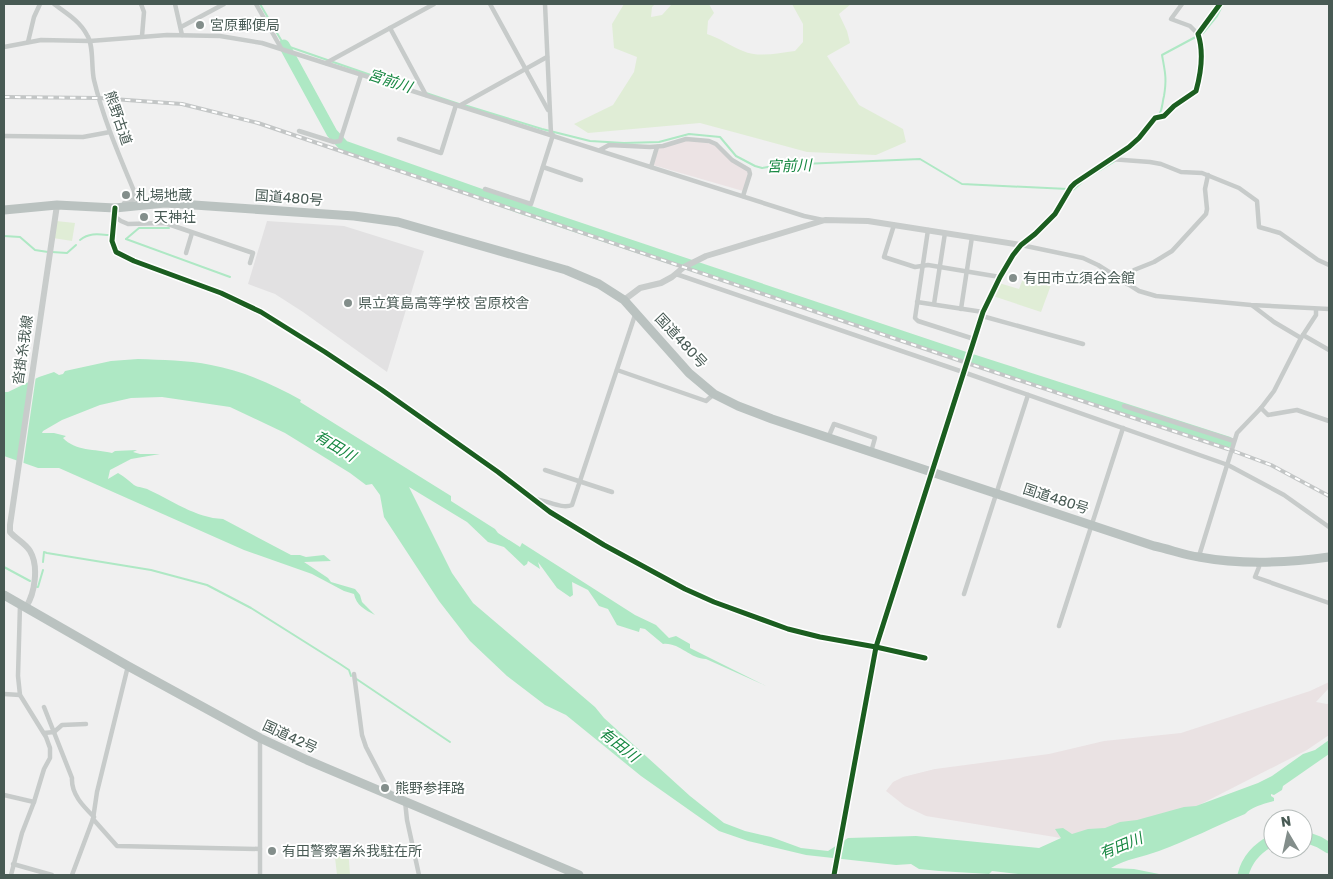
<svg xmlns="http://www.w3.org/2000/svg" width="1333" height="879" font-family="Rubik,'Noto Sans JP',sans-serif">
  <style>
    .commercial { fill: #ece3e4 }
    .education { fill: #e2e1e2 }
    .green { fill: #e0edd6 }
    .sand { fill: #eae2e3 }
    .water { fill: #aee8c4 }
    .pier { fill: #f0f0f0 }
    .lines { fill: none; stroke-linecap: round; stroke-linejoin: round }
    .stream { stroke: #aee8c4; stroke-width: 2 }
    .river { stroke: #aee8c4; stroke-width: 11 }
    .street { stroke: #c7cbca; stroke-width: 4.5 }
    .secondary { stroke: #c8cccb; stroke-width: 6 }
    .highway { stroke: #bac2c0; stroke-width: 9 }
    .rail-casing { stroke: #c3c6c6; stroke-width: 4 }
    .rail { stroke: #fff; stroke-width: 2; stroke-dasharray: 5.5; stroke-linecap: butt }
    .cycleway-casing { stroke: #fff; stroke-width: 8 }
    .cycleway { stroke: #1b5e20; stroke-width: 5 }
    .poi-dot { fill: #838e8b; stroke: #fff; stroke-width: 2 }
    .labels { text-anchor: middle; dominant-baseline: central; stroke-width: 4; stroke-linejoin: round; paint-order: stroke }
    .poi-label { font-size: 14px; fill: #485a54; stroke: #fff; text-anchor: start }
    .street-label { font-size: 14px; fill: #485a54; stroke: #fff }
    .water-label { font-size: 15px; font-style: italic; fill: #178842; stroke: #fff }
  </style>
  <rect width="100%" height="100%" fill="#f0f0f0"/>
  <polygon class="commercial" points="687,140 714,144 747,169 749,173 743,191 653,165 659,148"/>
  <polygon class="education" points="267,221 344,226 424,251 387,372 303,312 275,294 248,284"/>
  <g class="green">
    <path d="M624,4h31l-3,3 -1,10 11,-2 10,-11h37l5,9 -6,8 -1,13c13,4 23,12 36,17 15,7 36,2 52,0l8,-9v-18l-11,-20h59l-12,10 8,17 3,12 -23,13 32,49 44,24 3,13 -30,13 -69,-3 -107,-29 -112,10 -14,-9 39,-19 21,-33 3,-15 -23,-9 -2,-24z"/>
    <polygon points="56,221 75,223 72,241 53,238"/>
    <polygon points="1025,273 1049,280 1051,285 1041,312 993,296 999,283 1019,289"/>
    <polygon points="348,847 350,875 337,875 334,849"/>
  </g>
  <polygon class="sand" points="1329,682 1329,688 1316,702 1327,704 1329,703 1329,735 1307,750 1160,825 1062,848 1061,838 926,816 905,806 886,791 893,782 903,777 935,769 1049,754 1104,741 1181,733 1310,691"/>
  <path class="water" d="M138,359c24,1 49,1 73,6 32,6 62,19 90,35l-1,2 151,94v5l44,28 3,4 22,14 2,-4 113,72 21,10 13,13 7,-2 14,8v4l76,38 -60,-27c-16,0 -27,-17 -43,-15l-18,-15 -5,-1 -1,4 -22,-7 -9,-16 -9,-3 -11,-16 -16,-8 1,13 -3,2 -13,-9 -19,-26 2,7 -12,-8 -1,3 -3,2 -20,-19 -16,-5 -21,-20 -58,-35 43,86 21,30 122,104 9,11 86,78 34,27 21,8 26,6 30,11 27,3 20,-13 68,-2 123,12 22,-10 -6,-9 8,-1 9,6 16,-5 17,-1 15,-6 17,-2 47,-13 12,-1 62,-23 14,-7 31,-22 12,-4 14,-10v14l-46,32 -1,4 -8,5 -3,-1v2l3,2v3c-10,3 -21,5 -29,13 -29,12 -56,26 -86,37 -16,6 -34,8 -48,17l23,1 30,6h-137l-35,-4 -3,3 -50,-3 -20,-2 -8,-5 -15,1 -90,-10 -58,-14 -29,-10 -78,-55 -75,-61 -21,-10 -38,-29 -37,-35 -31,-40 -55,-84 -4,-22 -8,-11 -6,1 -16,-12 -65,-40 -55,-26 -68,-10 -31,1 -31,7 -38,15 -19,11 -1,2h12l12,3 -3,2c12,13 32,11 49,15l3,-2 22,-1 -4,2 7,2h20l-29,5 -21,11 -2,9 10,-6c7,4 11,8 16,12 5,3 10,2 15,5 24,11 47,28 74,29l68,36h9l6,2 18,-2 7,6 -27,1 24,16 3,4 24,7 5,6 2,7 13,13c-10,-5 -19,-10 -21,-21l-10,-3 -32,-17 -68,-24 -185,-82h-21l-34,-12v-64h4l31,-15 15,-5 5,3 4,-1 2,-3 46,-10z"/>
  <polygon class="pier" points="36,376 29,424 23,466 17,464 30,380"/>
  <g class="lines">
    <g class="stream">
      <polyline points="260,4 284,45 388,81"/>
      <polyline points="426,93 459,104"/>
      <polyline points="464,105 542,129 590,141 624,143 659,142 689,134 720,137 736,156 755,166 762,168 779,165 920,159 962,184 1068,189"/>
      <path d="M1159,115c4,-7 3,-12 5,-19 3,-18 1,-24 -2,-41l41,-22 14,-17 6,-12"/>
      <polyline points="1118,158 1136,145 1157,119"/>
      <polyline points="1073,190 1084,180 1115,161"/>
      <polyline points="4,236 20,237 35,250 48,252"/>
      <polyline points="126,239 230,277"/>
      <polyline points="126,239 139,228 169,228"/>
      <path d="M80,240c9,-7 17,-6 28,-5"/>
      <polyline points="52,252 67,253 76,245"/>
      <polyline points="43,562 44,552 47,553 151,570 207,585 251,608 340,664 349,670 351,676"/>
      <polyline points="4,567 30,581"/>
      <polyline points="37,587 38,587 43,570"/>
      <polyline points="355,678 450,742"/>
    </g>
    <g class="river">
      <polyline points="284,45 332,133 344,146 520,208 964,357 1228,442"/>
      <polyline points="1303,836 1319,842 1329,848"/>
      <path d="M1243,875c4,-16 16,-28 30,-35"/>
    </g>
    <g class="street">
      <path d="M54,4c12,9 26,17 33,31 7,10 4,32 7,45 9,38 25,75 40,111l1,8"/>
      <polyline points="141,4 144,12 142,36"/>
      <polyline points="175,4 182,35"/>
      <polyline points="256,4 281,48"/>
      <polyline points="490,4 548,110"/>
      <polyline points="545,4 551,134"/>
      <polyline points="1182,4 1171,19 1190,26 1198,34"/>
      <polyline points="181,27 224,4"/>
      <polyline points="390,28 426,95"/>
      <polyline points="28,42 34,17 40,4"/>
      <polyline points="4,47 41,40 90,41 167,35 220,36 262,43 804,216 823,220"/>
      <polyline points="326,63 434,4"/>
      <polyline points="459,106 547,57"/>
      <polyline points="299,131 334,142 340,141 361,75"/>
      <polyline points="4,136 83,137 110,132"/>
      <polyline points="399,139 441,153 456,105"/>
      <polyline points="600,150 609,145 650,147 663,146 686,139 709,141 716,144 732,160 749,170 750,174 743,196"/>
      <polyline points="1110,159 1150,162 1161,164 1181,172 1202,173 1239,188 1257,201 1259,227 1280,233 1318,260 1329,265"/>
      <polyline points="543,167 581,180"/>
      <polyline points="651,167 657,147"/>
      <polyline points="485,189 531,204 553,135"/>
      <polyline points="124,203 135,199 147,202"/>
      <polyline points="115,208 112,241 116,252 134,261 221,293 261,312 325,352 382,390 498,472 550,512 604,545 685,589 714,602 788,629 820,637 876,647 925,658"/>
      <polyline points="114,216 121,221 128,224 165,223 253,253 250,263"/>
      <polyline points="894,225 884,257 915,267 928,265 1000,277"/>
      <polyline points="928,230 915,318 918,321 974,339"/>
      <polyline points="1021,245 1083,258 1098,265 1139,291 1156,296 1251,305 1329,309"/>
      <polyline points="186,253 192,233"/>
      <polyline points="676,274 963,372 1228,465 1284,495 1329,527"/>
      <polyline points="1127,284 1134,270 1154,262 1172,251 1206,214 1207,209 1205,189 1208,175"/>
      <polyline points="917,302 983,312"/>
      <polyline points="934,304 945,233"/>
      <polyline points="1253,306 1274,322 1301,338"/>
      <polyline points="961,309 972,237"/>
      <polyline points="982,316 1083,344"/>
      <polyline points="1303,335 1329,350"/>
      <polyline points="617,370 706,401 714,394"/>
      <path d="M963,373l20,-61 17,-35 13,-22 8,-10 14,-11 20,-20 20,-31 54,-36 10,-9 16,-20 9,-2 10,-10 22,-15c5,-18 8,-39 2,-57l22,-30"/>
      <polyline points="1124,406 1234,441"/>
      <polyline points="1261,408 1268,415 1297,410 1329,421"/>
      <polyline points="828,438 834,424 875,438 871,452"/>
      <polyline points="545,470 612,492"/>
      <path d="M531,499c13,-1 30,11 41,6l64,-193"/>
      <polyline points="1199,556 1237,433 1261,408 1274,391 1301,338 1316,315 1316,309"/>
      <polyline points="1257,563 1259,567 1255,577 1329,603"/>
      <polyline points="964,594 1028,395"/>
      <polyline points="1059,626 1123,428"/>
      <polyline points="354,674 362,735 366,747 390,793"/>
      <polyline points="4,694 20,695"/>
      <path d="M44,707l28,71c-1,16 11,28 22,39"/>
      <polyline points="44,733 54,732 62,725 86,724"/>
      <polyline points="4,795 34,802"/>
      <polyline points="405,801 407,820 419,875"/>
      <polyline points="93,819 117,846 260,849"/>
      <polyline points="13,864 52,875"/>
      <polyline points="11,875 22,833 34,802 44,769 50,758 50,748 46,737 20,695 18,676 20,605"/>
      <polyline points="72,875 93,819 97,792 128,666"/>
      <polyline points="260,875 260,738"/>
    </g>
    <g class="secondary">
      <polyline points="624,300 640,288 661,283 672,277 684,267 706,256 825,220 868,221 1021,245"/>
      <path d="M26,607c9,-14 13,-41 4,-56 -5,-8 -14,-12 -20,-19v-7l47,-320"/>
      <polyline points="834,875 876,647 962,377"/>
    </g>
    <g class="highway">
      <path d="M4,210l53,-5 58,3 50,-5 189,13 44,6 168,48 33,14 25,16 65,73 25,21 24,12 34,13 382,127c15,3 30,9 45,11 43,8 87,6 130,0"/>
      <polyline points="4,595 128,666 260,738 307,760 579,875"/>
    </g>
    <g class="rail-casing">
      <polyline id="rail" points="4,97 99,98 182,104 258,123 967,363 1228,449 1271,465 1329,496"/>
    </g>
    <use href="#rail" class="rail"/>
    <g class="cycleway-casing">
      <g id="cycleway">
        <polyline points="115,208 112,241 116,252 134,261 221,293 261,312 325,352 382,390 498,472 550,512 604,545 685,589 714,602 788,629 820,637 876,647 925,658"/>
        <path d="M834,875l42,-228 107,-335 17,-35 13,-22 8,-10 14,-11 20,-20 16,-27 4,-4 54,-36 10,-9 16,-20 9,-2 10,-10 22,-15c5,-18 8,-39 2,-57l22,-30"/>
      </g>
    </g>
    <use href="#cycleway" class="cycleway"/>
  </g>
  <g class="poi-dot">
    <circle cx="200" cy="25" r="5"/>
    <circle cx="126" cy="195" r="5"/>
    <circle cx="144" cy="217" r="5"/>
    <circle cx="1013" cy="278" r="5"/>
    <circle cx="348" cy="303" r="5"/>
    <circle cx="385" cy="788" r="5"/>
    <circle cx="272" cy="851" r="5"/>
  </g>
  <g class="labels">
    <g class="poi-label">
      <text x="210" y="25">宮原郵便局</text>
      <text x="136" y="195">札場地蔵</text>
      <text x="154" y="217">天神社</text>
      <text x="1023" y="278">有田市立須谷会館</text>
      <text x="358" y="303">県立箕島高等学校 宮原校舎</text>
      <text x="395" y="788">熊野参拝路</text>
      <text x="282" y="851">有田警察署糸我駐在所</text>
    </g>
    <g class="street-label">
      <text transform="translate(118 118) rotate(71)">熊野古道</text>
      <text transform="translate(289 198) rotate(4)">国道480号</text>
      <text transform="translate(681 341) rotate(47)">国道480号</text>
      <text transform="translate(23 350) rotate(-82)">沓掛糸我線</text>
      <text transform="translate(1056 499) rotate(18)">国道480号</text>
      <text transform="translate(290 737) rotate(25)">国道42号</text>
    </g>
    <g class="water-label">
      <text transform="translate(390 81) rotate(18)">宮前川</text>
      <text transform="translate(789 166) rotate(-2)">宮前川</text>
      <text transform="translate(335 446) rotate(31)">有田川</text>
      <text transform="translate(619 745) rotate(38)">有田川</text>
      <text transform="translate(1121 846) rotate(-22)">有田川</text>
    </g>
  </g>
  <rect width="1333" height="879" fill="none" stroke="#485a54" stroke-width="10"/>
  <g transform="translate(1288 834) rotate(351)"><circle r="24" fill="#ffffff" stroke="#b6bdbb"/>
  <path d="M0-4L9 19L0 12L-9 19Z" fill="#838e8b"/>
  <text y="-8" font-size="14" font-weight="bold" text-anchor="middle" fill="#485a54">N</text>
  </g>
</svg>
